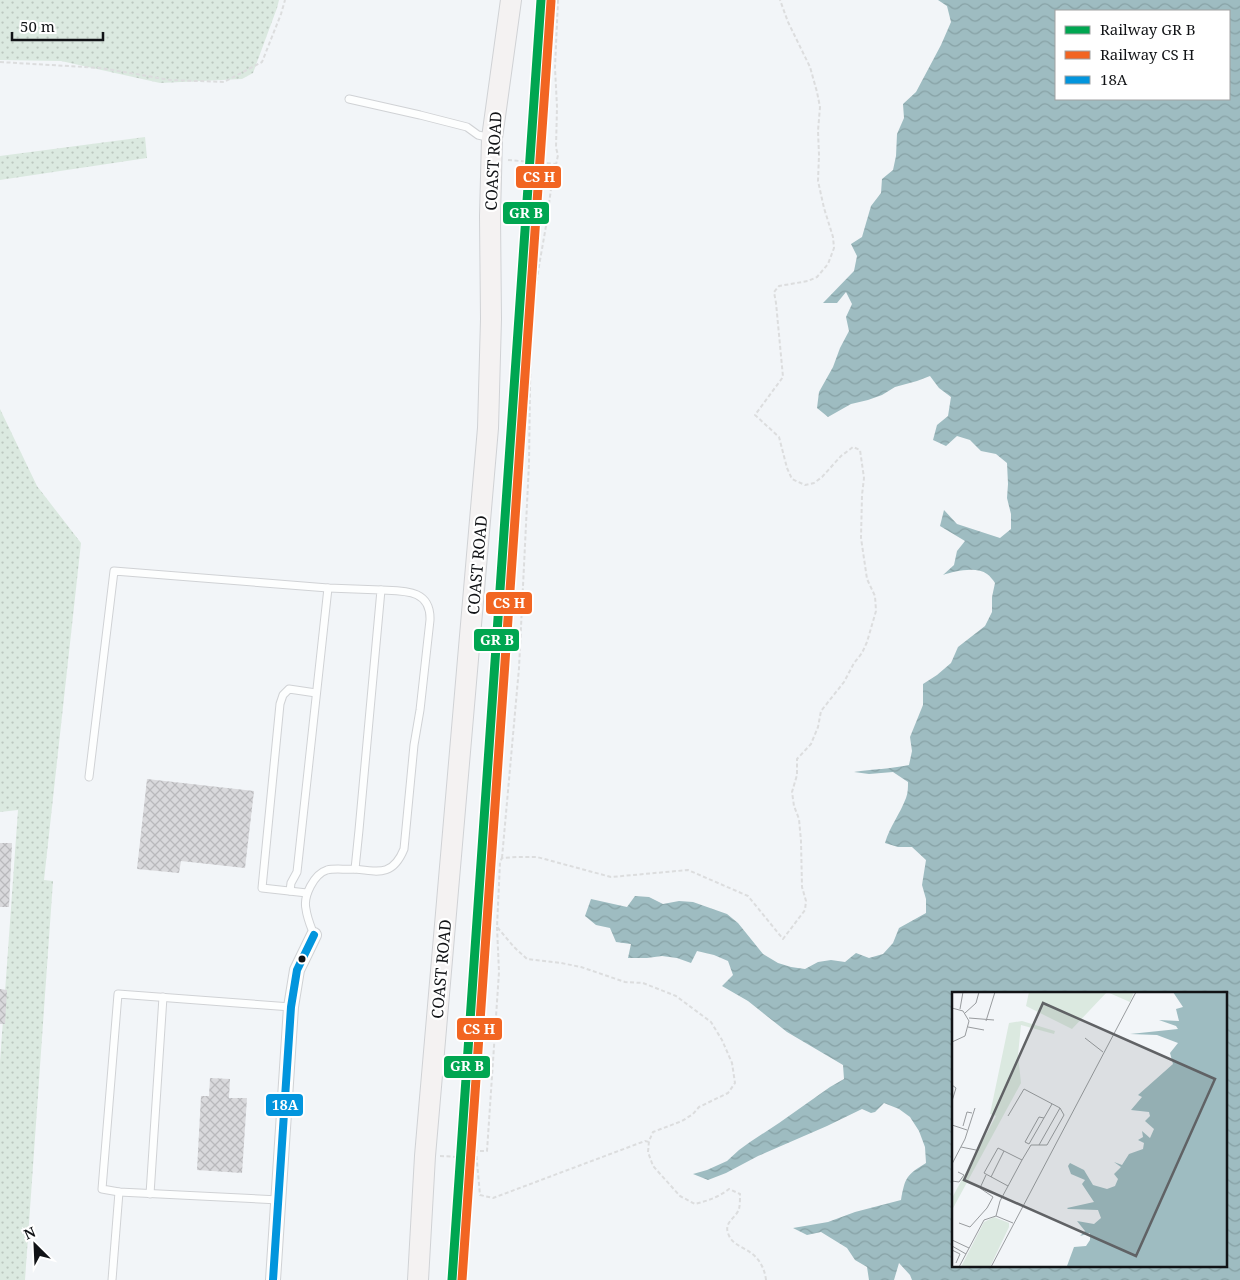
<svg xmlns="http://www.w3.org/2000/svg" width="1240" height="1280" font-family="'Noto Serif',serif">
  <style>
    .green { fill: url(#green-dots) }
    .water { fill: url(#water-waves); fill-rule: evenodd }
    .building { fill: url(#building-cross-hatch) }
    .lines { fill: none; stroke-linecap: round; stroke-linejoin: round }
    .lane-casing { stroke: #d0d2d5; stroke-width: 9 }
    .street-casing { stroke: #d0d2d5; stroke-width: 16 }
    .secondary-casing { stroke: #d0d2d5; stroke-width: 22 }
    .path { stroke: #dcddde; stroke-width: 2; stroke-dasharray: 4 2.5; stroke-linecap: butt }
    .lane { stroke: #fdfefe; stroke-width: 7 }
    .street { stroke: #fdfefe; stroke-width: 14 }
    .secondary { stroke: #f4f2f2; stroke-width: 20 }
    .bus-1-casing { stroke: #fff; stroke-width: 11 }
    .bus-1 { stroke: #0295dd; stroke-width: 8 }
    .rail-1-casing { stroke: #fff; stroke-width: 12 }
    .rail-2-casing { stroke: #fff; stroke-width: 12 }
    .rail-1 { stroke: #00a651; stroke-width: 9 }
    .rail-2 { stroke: #f26522; stroke-width: 9 }
    .bus-dot { fill: #111316; stroke: #fff; stroke-width: 2 }
    .labels { text-anchor: middle; dominant-baseline: central; stroke-width: 4.5; stroke-linejoin: round; paint-order: stroke }
    .street-label { font-size: 16px; fill: #111316; stroke: #fff }
    .inset-road { fill: none; stroke: #989b9e; stroke-width: 1 }
    .view { fill: #606265; fill-opacity: 0.15; stroke: #606265; stroke-width: 2.5 }
    .inset-edge { fill: none; stroke: #111316; stroke-width: 2.5 }
    .line-badge { stroke: #fff; stroke-width: 2 }
    .badge-label { font-size: 14px; text-anchor: middle; font-weight: bold; fill: #fff }
  </style>
  <defs>
    <pattern id="green-dots" width="8" height="8" patternUnits="userSpaceOnUse" patternTransform="scale(1.25)"><rect width="8" height="8" fill="#dbe9e0"/><path d="M2 2h.1M6 6h.1" fill="none" stroke="#bbc7bf" stroke-width="1.8" stroke-linecap="round"/></pattern>
    <pattern id="water-waves" width="16" height="10" patternUnits="userSpaceOnUse" patternTransform="scale(1.25)"><rect width="16" height="10" fill="#9ebcc1"/><path d="M0 5q4-4 8 0t8 0" fill="none" stroke="#87a1a5"/></pattern>
    <pattern id="building-cross-hatch" width="8" height="8" patternUnits="userSpaceOnUse" patternTransform="scale(1.25)"><rect width="8" height="8" fill="#d9d9dc"/><path d="M0 0l8 8M0 8l8-8" fill="none" stroke="#b9b9bc"/></pattern>
  </defs>
  <rect width="100%" height="100%" fill="#f2f5f8"/>
  <g class="green">
    <polygon points="0,0 279,0 277,8 253,73 242,79 160,83 61,61 0,60"/>
    <polygon points="145,137 147,158 0,180 0,156"/>
    <polygon points="0,409 37,486 81,543 44,880 53,881 25,1280 0,1280 0,1062 18,810 0,812"/>
  </g>
  <path class="water" d="M938,0h302v1280h-328l-2,-5 -11,-12 -5,17h-25l-2,-13 -12,-7 -8,-12 -26,-16 -14,3 -14,-7 35,-6 27,-10 46,-12c4,-22 5,-25 25,-37l-1,-16 -6,-16 -9,-14 -11,-8 -15,-6 -9,9 -4,1 -9,-4 -35,17 -69,30 -32,17 -18,7 -15,-6 14,-4 20,-9 12,-11 11,-8 29,-19 51,-36 14,-8 -1,-14 -56,-33 -39,-31 -26,-15 11,-11 -5,-14 -14,-6 -17,-4 -6,12 -14,-5 -15,-2 -15,2h-19l3,-14 -15,-2 -6,-14 -14,-3 -11,-9 6,-17 36,8 8,-11 14,1 14,7 16,-3 14,1 34,12 11,9 25,31 15,9 13,4 14,2 13,-7 13,-2 14,2 11,-9 13,5 14,-4 10,-11 6,-15 27,-15v-14l-4,-14 4,-25 -14,-13h-14l-13,-4c5,-17 15,-29 21,-45 2,-5 2,-11 2,-16l-15,-10 -24,2 -15,-2c18,-3 37,-3 55,-7l3,-14 -2,-14 13,-32v-21l14,-9 14,-12 7,-16 27,-21 7,-14v-15l3,-14c-2,-3 -5,-7 -8,-9 -10,-8 -33,-3 -44,1l11,-10 3,-14 8,-10 -25,-15 4,-16 13,14 43,14 11,-9v-15l-4,-16 1,-14 -1,-21 -11,-9 -15,-3 -11,-11 -13,-4 -11,10 -13,-6 4,-15 11,-9 3,-19 -12,-9 -9,-12 -13,5 -22,6 -13,8 -14,5 -17,4 -23,13 -11,-9 2,-16 14,-25 7,-19 9,-17 -3,-14 6,-13 -6,-12 -9,11h-14l31,-32 3,-15 -6,-12 11,-7 9,-31 10,-13 1,-14 11,-9 3,-14 1,-22 7,-16 -1,-14 13,-12 25,-47 10,-23 -4,-16zM1056,11h173v88h-173zM954,994h272v272h-272z"/>
  <g class="building">
    <polygon points="147,779 254,791 245,868 181,861 179,873 137,869"/>
    <polygon points="0,843 12,843 9,907 0,907"/>
    <polygon points="0,989 7,990 5,1024 0,1024"/>
    <polygon points="210,1078 230,1079 229,1098 247,1098 242,1173 197,1170 201,1096 209,1096"/>
  </g>
  <g class="lines">
    <g class="lane-casing">
      <g id="lane">
        <polyline points="349,99 420,115 467,127 478,135 491,138"/>
        <path d="M89,777l25,-206 214,17 53,2 -22,240 -4,39c-9,1 -20,-1 -28,1 -13,4 -24,26 -21,39 1,9 5,18 8,26"/>
        <path d="M355,869c24,3 38,7 49,-20l10,-104 6,-35 10,-90c1,-31 -26,-29 -49,-30"/>
        <polyline points="290,891 291,883 297,872 328,588"/>
        <polyline points="307,893 262,888 280,704 283,695 289,689 316,693"/>
        <polyline points="150,1194 163,997"/>
        <polyline points="279,1200 119,1192 102,1189 118,994 291,1007"/>
        <polyline points="112,1280 119,1192"/>
      </g>
    </g>
    <g class="street-casing">
      <polyline id="street" points="273,1280 291,1007 297,970 314,935"/>
    </g>
    <g class="secondary-casing">
      <polyline id="secondary" points="418,1280 425,1156 488,428 491,319 490,216 492,138 511,0"/>
    </g>
    <g class="path">
      <polyline points="0,62 101,68 170,80 224,82 262,62 281,14 285,0"/>
      <polyline points="508,160 556,164"/>
      <polyline points="502,858 519,668 529,463 531,316 539,266 546,226 551,189 558,155 556,148 557,107 555,68 558,0"/>
      <polyline points="497,927 499,972 487,1151 476,1151 480,1195 493,1198 645,1141 649,1142"/>
      <polyline points="440,1156 477,1158"/>
      <path d="M766,1280c-1,-10 -6,-21 -15,-27 -8,-6 -20,-9 -23,-20 -4,-11 8,-15 11,-24 1,-4 1,-11 1,-15l-11,-5c-10,8 -22,12 -34,15l-15,-8 -27,-30 -5,-14 1,-11 4,-9 29,-11 11,-7 6,-7 29,-14 7,-10 -3,-20 -10,-23 -11,-18 -35,-26 -33,-13 -18,-1 -44,-15 -20,-4 -34,-4 -13,-12 -17,-20 3,-65 2,-4 16,-1h19l74,20 77,-7 60,26 35,43 22,-29 1,-9 -4,-14 -1,-46 -2,-22 -5,-13 -2,-14 5,-17v-16l14,-15 7,-17 3,-16 23,-29 10,-19 8,-10 5,-11 9,-31 -1,-15 -8,-17 -6,-41 1,-43 2,-17 -4,-28 -7,-3 -12,9 -19,21 -8,6 -9,2 -13,-6 -5,-11 -8,-31 -24,-22 28,-38 -7,-74 -2,-11 5,-6 29,-5 9,-4 11,-13 6,-16 -1,-11 -9,-29 -6,-27 1,-26 -1,-24 2,-24 -3,-15 -7,-25 -22,-45 -8,-22"/>
    </g>
    <use href="#lane" class="lane"/>
    <use href="#street" class="street"/>
    <use href="#secondary" class="secondary"/>
    <g class="bus-1-casing">
      <polyline id="bus-1" points="273,1280 291,1007 297,970 314,935"/>
    </g>
    <use href="#bus-1" class="bus-1"/>
    <g class="rail-1-casing">
      <polyline id="rail-1" points="452,1280 541,0"/>
    </g>
    <g class="rail-2-casing">
      <polyline id="rail-2" points="462,1280 551,1"/>
    </g>
    <use href="#rail-1" class="rail-1"/>
    <use href="#rail-2" class="rail-2"/>
  </g>
  <circle class="bus-dot" cx="302" cy="959" r="4.5"/>
  <g class="labels">
    <g class="street-label">
      <text transform="translate(493 161) rotate(-87)">COAST ROAD</text>
      <text transform="translate(477 565) rotate(-85)">COAST ROAD</text>
      <text transform="translate(441 969) rotate(-85)">COAST ROAD</text>
    </g>
  </g>
  <g transform="translate(952 992)">
    <rect width="275" height="275" fill="#f2f5f8"/>
    <path d="M77,0h105l-4,10 -23,-10 -35,37 -46,-23zM70,29l33,10 -1,3 -33,-9 -3,30 3,28 -69,127v-12l44,-82 -6,-2 19,-91zM42,225l15,6v4l-19,40h-29l23,-45z" fill="#dbe9e0"/>
    <path d="M221,0h54v275l-160,-1 7,-19 12,-1 4,-6v-7l-10,3 5,-5 -8,-10 17,3 7,-6 -3,-8 -30,-1 -1,-1 27,-6 -12,-18 3,-4 -14,-6 -3,-8 2,-3 14,7 9,15 14,4 8,-3 3,-7 -4,-5 7,-7 -7,-5 8,3 7,-11 14,-5 1,-6 -6,-3 5,-3 -1,-6 8,7 4,-9 -9,-8 5,-5 -1,-4 -18,-2 11,-13 -4,-2 35,-31 -3,-11 8,-10 -21,-8 -27,-1 48,-5 -2,-3 -17,-6 20,1 -3,-12 7,-2z" fill="#9ebcc1"/>
    <path class="inset-road" d="M0,16l11,3 6,10 -4,15 -13,6M8,17l3,-17M13,21l11,-10 3,-11M17,26l25,2M34,29l9,-29M16,35l16,3M133,46l18,14M0,93l4,3 -4,13M0,133l15,5M11,134l4,-14 5,1M77,152l23,-40M77,152l-4,-2 14,-25 5,1M87,153h8l17,-30 -4,-7M9,155l15,3M0,172l13,-25 10,-31M39,185l13,-26M0,189l7,1 5,-7 -6,-3M56,194l-24,-13 14,-25 24,12M44,224l4,-15 22,-41 9,-15h8l21,-37 -36,-19 -16,27M7,231l11,4 17,-19 6,-11 -13,-9 6,-13M0,248l17,8M0,254l14,8M0,258l8,4 -4,9M7,275l25,-47 12,-4 17,7M39,275l145,-275"/>
    <path class="view" d="M91,11l172,76 -79,177 -172,-76z"/>
    <rect width="275" height="275" class="inset-edge"/>
  </g>
  <g class="line-badge">
    <rect x="515" y="165" width="47" height="24" rx="5" fill="#f26522"/>
    <rect x="502" y="201" width="48" height="24" rx="5" fill="#00a651"/>
    <rect x="485" y="591" width="48" height="24" rx="5" fill="#f26522"/>
    <rect x="473" y="628" width="47" height="24" rx="5" fill="#00a651"/>
    <rect x="456" y="1017" width="47" height="24" rx="5" fill="#f26522"/>
    <rect x="443" y="1055" width="48" height="24" rx="5" fill="#00a651"/>
    <rect x="265" y="1093" width="39" height="24" rx="5" fill="#0295dd"/>
  </g>
  <g class="badge-label">
    <text x="539" y="182">CS H</text>
    <text x="526" y="218">GR B</text>
    <text x="509" y="608">CS H</text>
    <text x="497" y="645">GR B</text>
    <text x="479" y="1034">CS H</text>
    <text x="467" y="1071">GR B</text>
    <text x="285" y="1110">18A</text>
  </g>
  <rect x="1055" y="10" width="175" height="90" fill="#ffffff" stroke="#a0a1a2"/>
  <rect x="1065" y="26" width="25" height="8" fill="#00a651" stroke="#a0a1a2"/>
  <text x="1100" y="35" font-size="15" fill="#111316">Railway GR B</text>
  <rect x="1065" y="51" width="25" height="8" fill="#f26522" stroke="#a0a1a2"/>
  <text x="1100" y="60" font-size="15" fill="#111316">Railway CS H</text>
  <rect x="1065" y="76" width="25" height="8" fill="#0295dd" stroke="#a0a1a2"/>
  <text x="1100" y="85" font-size="15" fill="#111316">18A</text>
  <g transform="translate(35 1245) rotate(336)" stroke="#ffffff" stroke-width="4" paint-order="stroke">
  <path d="M0-4L9 19L0 12L-9 19Z" fill="#111316"/>
  <text y="-8" font-size="14" font-weight="bold" text-anchor="middle" fill="#111316">N</text>
  </g>
  <path d="M12 32v8h91v-8" fill="none" stroke="#111316" stroke-width="2.5"/>
  <text x="20" y="32" font-size="15" fill="#111316" stroke="#ffffff" stroke-width="4" paint-order="stroke">50 m</text>
</svg>
